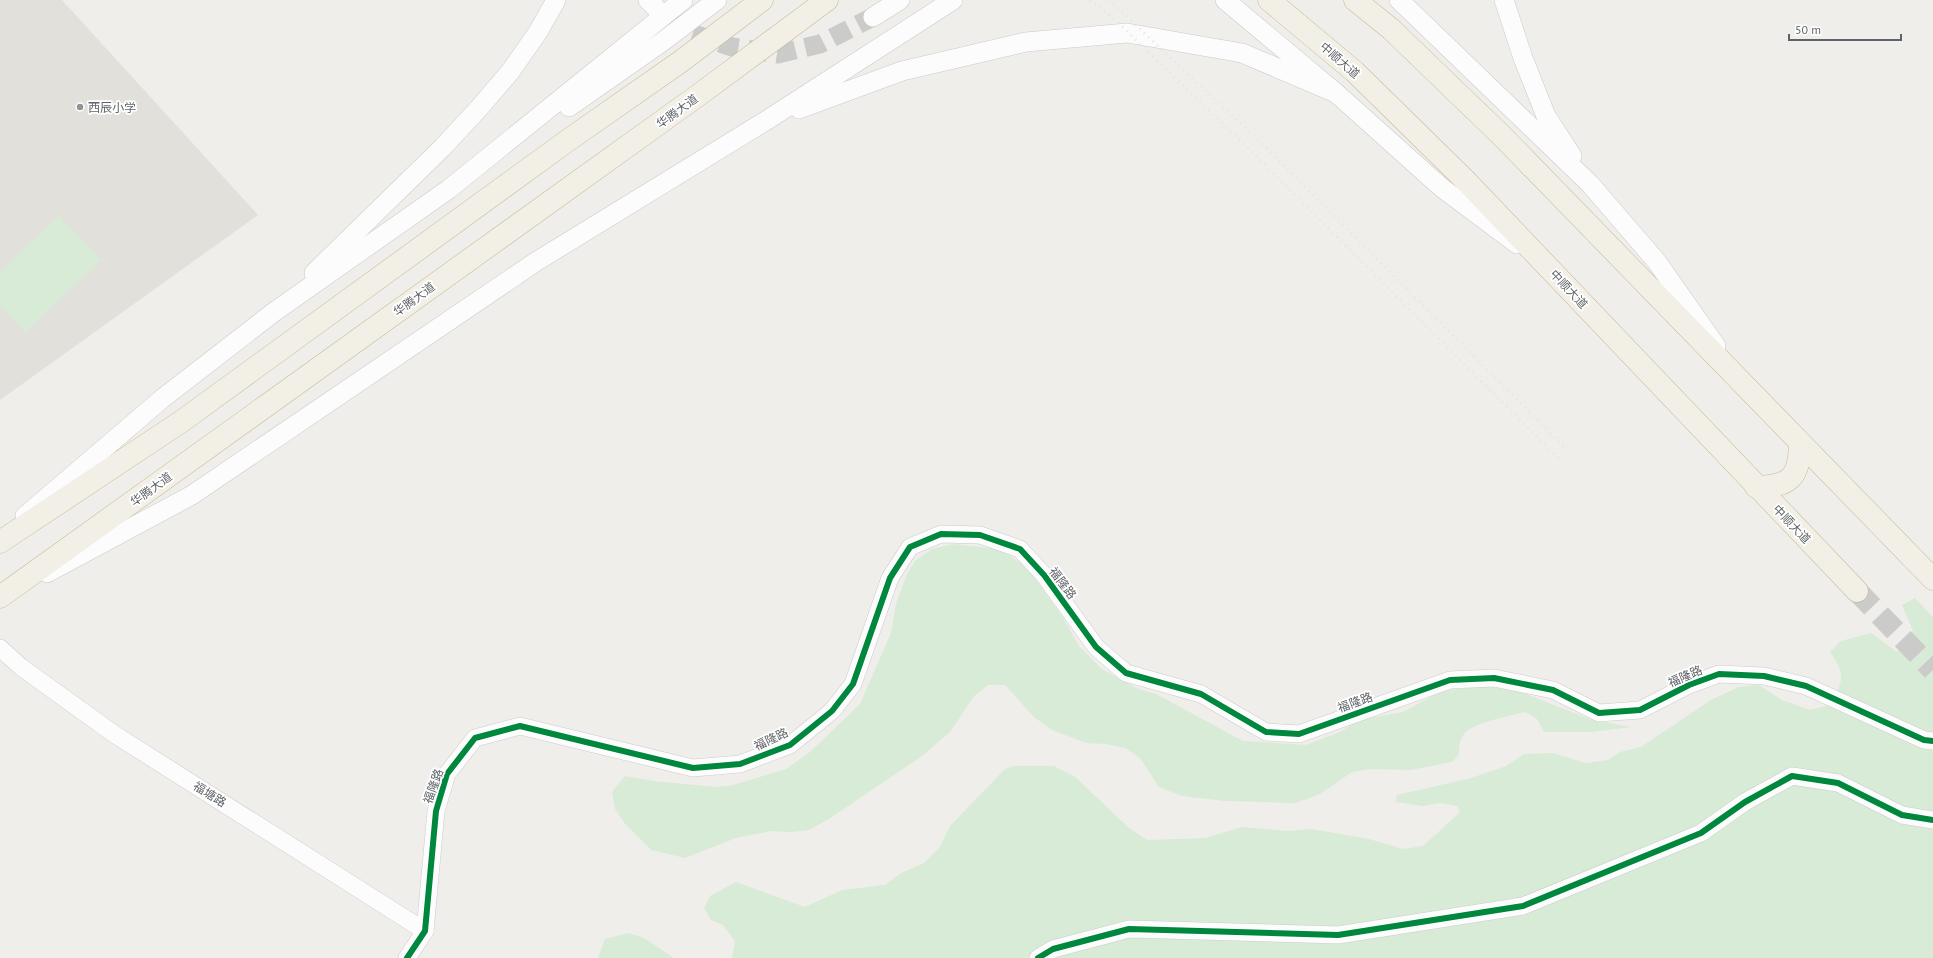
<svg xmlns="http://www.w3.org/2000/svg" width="1933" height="958" font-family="'PT Sans','Noto Sans SC',sans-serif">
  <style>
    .education { fill: #e2e0da }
    .green { fill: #d8ebd6 }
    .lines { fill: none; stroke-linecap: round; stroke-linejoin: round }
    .secondary-tunnel { stroke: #cbcbca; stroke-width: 19; stroke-dasharray: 19 10; stroke-linecap: butt }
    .trunk-tunnel { stroke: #cbcbca; stroke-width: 22; stroke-dasharray: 22 11; stroke-linecap: butt }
    .tertiary-casing { stroke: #cbcccc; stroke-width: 18 }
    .secondary-casing { stroke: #cacacb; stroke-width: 20 }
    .trunk-casing { stroke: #c8b996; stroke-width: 23 }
    .tertiary { stroke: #fdfcfc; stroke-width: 17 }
    .secondary { stroke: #fdfcfc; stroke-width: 19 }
    .trunk { stroke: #f2f0e6; stroke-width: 22 }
    .rail { stroke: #e4e4e4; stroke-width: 3; stroke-dasharray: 1 5; stroke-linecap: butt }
    .cycleway-casing { stroke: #fff; stroke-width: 8 }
    .cycleway { stroke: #00873e; stroke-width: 6 }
    .poi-dot { fill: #919496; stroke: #fff; stroke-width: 1.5 }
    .labels { text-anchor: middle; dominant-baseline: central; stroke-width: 3.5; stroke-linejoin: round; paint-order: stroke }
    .street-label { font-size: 12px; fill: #5f6368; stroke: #fff }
    .poi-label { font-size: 12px; fill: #5f6368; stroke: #fff; text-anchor: start }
  </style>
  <rect width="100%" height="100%" fill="#efeeea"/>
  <polygon class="education" points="0,0 62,0 258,215 0,400"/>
  <g class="green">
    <polygon points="59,215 101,260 25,332 0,305 0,272"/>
    <path d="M954,544l45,5 25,16 11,13 28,40 16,28 23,23 36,20 18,5 87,47 62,4 35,-13 19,-12 44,-8 31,-17 14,-5 37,-4 33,5 74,29 39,7 -39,5h-48l-7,-13 -11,-7c-13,3 -55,11 -62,22 -5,7 -5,13 -5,21l-7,7 -42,8 -38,-1 -20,3 -32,22 -24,9 -71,-2 -43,-5 -23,-9 -19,-29 -15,-10 -19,-4 -20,-1 -34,-13 -18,-13 -29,-32h-17l-14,11 -24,36 -28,24 -93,63 -20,11 -18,2 -20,-1 -35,7 -51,20 -34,-8 -25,-25 -11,-16 -3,-17 13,-16 29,5 61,6 18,-2 53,-16 24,-17 50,-48 31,-71 5,-29 10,-28 9,-15 17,-12z"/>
    <path d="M1915,598l18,19v341h-1201l3,-17 -12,-16 -12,-5 -7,-12 6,-12 26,-14 69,25 37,-17 43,-5 16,-12 23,-10 16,-16 10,-21 55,-57 8,-3h41l20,10 55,52 18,12 58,-2 37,-11 46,4 24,-2 57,10 34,10 20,-3 37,-34 -3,-6 -17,-3 -17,3 -27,-4 1,-7 74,-17 35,-12 18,-12 29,-1 32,10 23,-3 12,-8 21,-5 70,-47 28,-13 20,-2 23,15 28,10 19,-5c14,-24 18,-29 1,-53l11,-11 30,-8 26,19 16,-21 -11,-26z"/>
    <polygon points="628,933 644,938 674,958 598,958 605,939"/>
  </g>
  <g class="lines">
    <polyline class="secondary-tunnel" points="669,17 691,33 732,47 778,54 820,44 873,17"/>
    <polyline class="trunk-tunnel" points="1857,591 1933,670"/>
    <g class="tertiary-casing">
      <g id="tertiary">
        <polyline points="0,648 21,667 114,734 425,931"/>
        <polyline points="407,958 425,931 436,811 447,774 475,738 520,726 693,768 740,764 790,745 832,711 853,684 890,578 910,547 941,534 980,535 1020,549 1044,575 1096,647 1126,673 1201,694 1266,732 1299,734 1450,680 1494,678 1553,690 1599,713 1640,710 1689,685 1719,674 1764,676 1806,686 1924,740 1933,741"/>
        <polyline points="1038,958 1053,949 1129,929 1338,935 1523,906 1701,833 1745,802 1792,776 1838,783 1902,815 1933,820"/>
      </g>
    </g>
    <g class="secondary-casing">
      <g id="secondary">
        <polyline points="648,0 656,8"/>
        <polyline points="1225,0 1336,93 1442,188 1517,244"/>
        <polyline points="1399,0 1590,184 1657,262 1716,346"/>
        <polyline points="1504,0 1523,58 1546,116 1572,156"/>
        <polyline points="873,17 900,0"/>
        <polyline points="569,107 662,42 717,0"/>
        <polyline points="799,109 902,71 1026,42 1127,33 1242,53 1336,93"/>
        <polyline points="314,273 443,147 480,107 510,72 538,32 556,0"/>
        <polyline points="25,516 163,398 274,312 449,189 683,0"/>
        <polyline points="47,573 192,495 537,261 767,120 953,0"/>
      </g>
    </g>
    <g class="trunk-casing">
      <g id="trunk">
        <polyline points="1269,0 1355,72 1465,180 1857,591"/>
        <polyline points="1355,0 1391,29 1503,137 1933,579"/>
        <path d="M1756,487c35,-1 43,-9 44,-44"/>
        <polyline points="0,542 182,421 567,141 680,62 762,0"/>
        <polyline points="0,597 700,94 827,0"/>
      </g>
    </g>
    <use href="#tertiary" class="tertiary"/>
    <use href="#secondary" class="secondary"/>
    <use href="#trunk" class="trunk"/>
    <g class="rail">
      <polyline points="1090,0 1113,18 1250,150 1558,458"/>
      <polyline points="1109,0 1259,141 1567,450"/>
    </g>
    <g class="cycleway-casing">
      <g id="cycleway">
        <polyline points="407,958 425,931 436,811 447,774 475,738 520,726 693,768 740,764 790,745 832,711 853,684 890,578 910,547 941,534 980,535 1020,549 1044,575 1096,647 1126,673 1201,694 1266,732 1299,734 1450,680 1494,678 1553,690 1599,713 1640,710 1689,685 1719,674 1764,676 1806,686 1924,740 1933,741"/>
        <polyline points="1038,958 1053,949 1129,929 1338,935 1523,906 1701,833 1745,802 1792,776 1838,783 1902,815 1933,820"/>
      </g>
    </g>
    <use href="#cycleway" class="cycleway"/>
  </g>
  <circle class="poi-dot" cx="80" cy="107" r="4"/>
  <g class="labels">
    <g class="street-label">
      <text transform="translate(1340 60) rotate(41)">中顺大道</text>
      <text transform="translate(677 111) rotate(-36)">华腾大道</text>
      <text transform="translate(1569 289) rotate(47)">中顺大道</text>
      <text transform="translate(414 299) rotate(-36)">华腾大道</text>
      <text transform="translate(151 489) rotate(-36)">华腾大道</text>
      <text transform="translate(1792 524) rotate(46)">中顺大道</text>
      <text transform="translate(1063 583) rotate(53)">福隆路</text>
      <text transform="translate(1685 676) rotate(-23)">福隆路</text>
      <text transform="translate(1355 702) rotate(-20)">福隆路</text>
      <text transform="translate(771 739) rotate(-25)">福隆路</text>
      <text transform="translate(433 786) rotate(-70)">福隆路</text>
      <text transform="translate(210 794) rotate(32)">福塘路</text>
    </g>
    <g class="poi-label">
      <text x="88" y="107">西辰小学</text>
    </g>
  </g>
  <path d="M1789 34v6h112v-6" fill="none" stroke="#5f6368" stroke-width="2"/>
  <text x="1795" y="34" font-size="12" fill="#5f6368" stroke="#ffffff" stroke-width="3" paint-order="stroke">50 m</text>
</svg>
